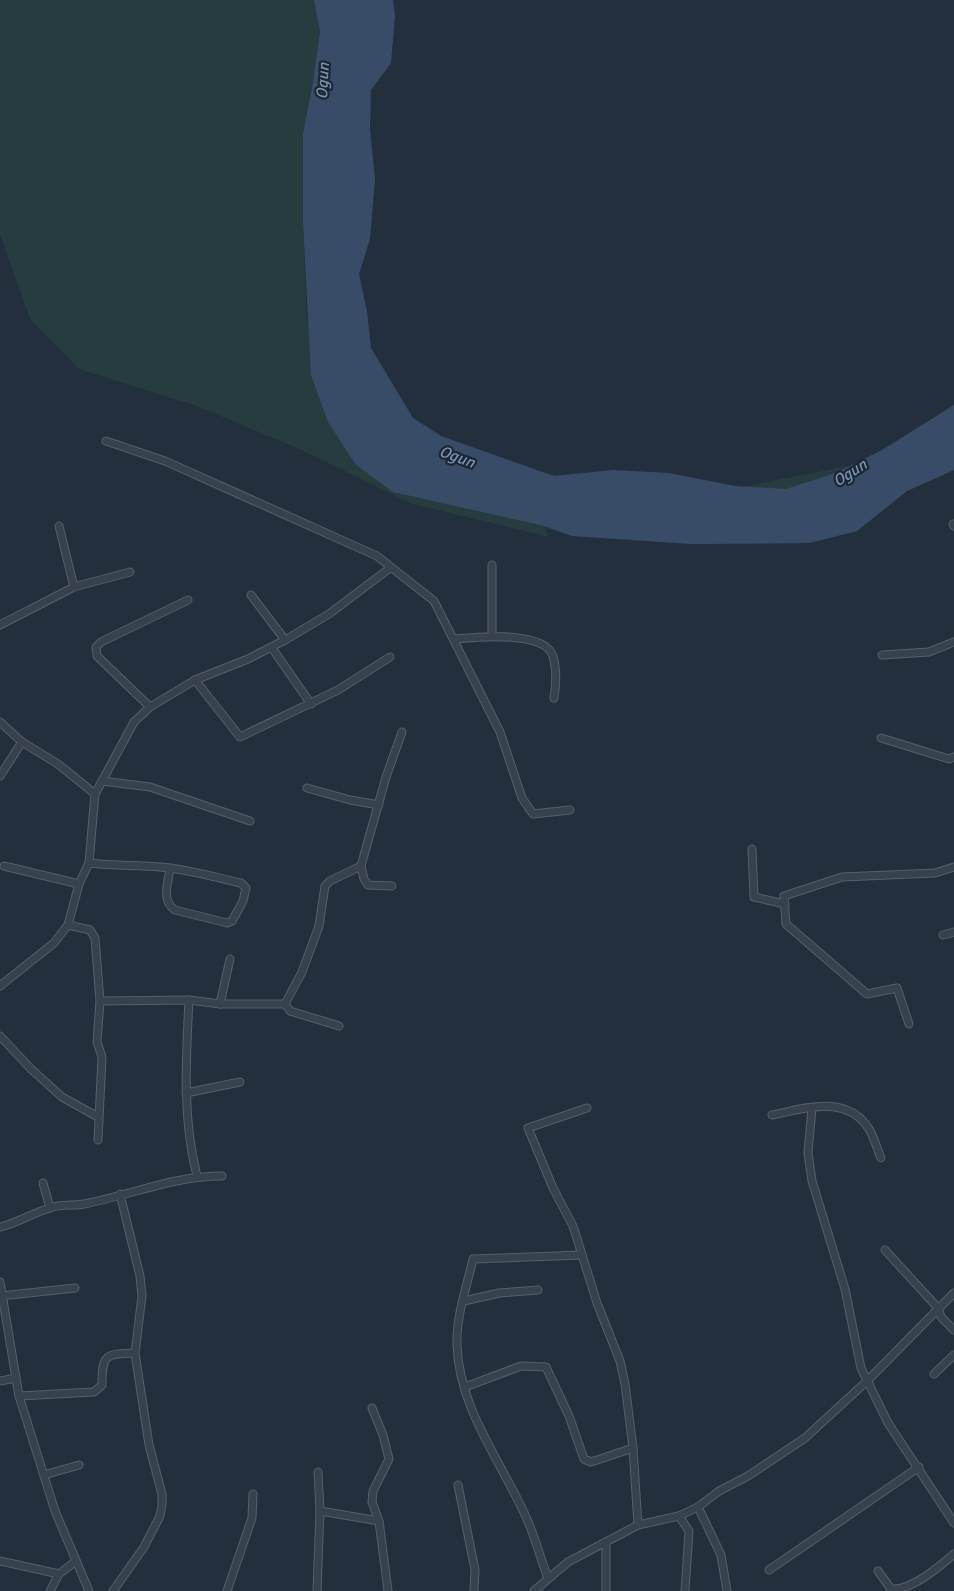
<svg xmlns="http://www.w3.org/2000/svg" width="954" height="1591" font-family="Signika,sans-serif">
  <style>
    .green { fill: #263c3f }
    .water { fill: #394c67 }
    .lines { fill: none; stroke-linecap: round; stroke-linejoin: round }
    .minor-casing { stroke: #565f6c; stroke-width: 9 }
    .minor { stroke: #38414e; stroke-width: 7 }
    .labels { text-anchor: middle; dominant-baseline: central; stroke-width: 4.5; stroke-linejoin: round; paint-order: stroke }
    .water-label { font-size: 16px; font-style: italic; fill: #7c92b1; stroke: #1d2633 }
  </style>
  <rect width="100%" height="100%" fill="#242f3e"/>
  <polygon class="green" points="0,0 314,0 320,32 313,82 303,133 303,223 307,320 393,492 544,526 954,445 954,470 907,491 857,531 809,543 692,544 572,536 545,527 549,537 410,503 300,449 194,405 79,369 30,319 0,234"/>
  <polygon class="water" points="314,0 393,0 395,16 391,63 371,90 370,129 375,179 370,239 359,274 367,311 371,348 413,418 441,436 554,476 613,470 669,473 735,486 786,489 836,473 882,450 954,405 954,470 907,491 857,531 809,543 692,544 572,536 544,526 393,492 356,465 328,422 311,375 303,223 303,133 313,82 320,32"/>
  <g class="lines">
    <g class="minor-casing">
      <g id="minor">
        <polyline points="106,441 165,461 377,556 434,601 500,732 522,798 533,814 570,810"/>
        <polyline points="953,524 954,526"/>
        <polyline points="59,526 74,587"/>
        <polyline points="251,595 285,640"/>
        <polyline points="0,625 74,587 130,572"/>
        <polyline points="492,636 492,565"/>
        <path d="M455,639c22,-2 89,-9 98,17 4,14 3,29 1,42"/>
        <polyline points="272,648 311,704"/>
        <polyline points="882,655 929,652 954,642"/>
        <polyline points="195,680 240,737 338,690 390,657"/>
        <polyline points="150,707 97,656 96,647 101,642 188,600"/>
        <polyline points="0,722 22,742 58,764 95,794"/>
        <polyline points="881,738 949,759 954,757"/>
        <polyline points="0,776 22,742"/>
        <polyline points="102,781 150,787 250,821"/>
        <polyline points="307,788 350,800 379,805"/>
        <polyline points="752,849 754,897 785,904"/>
        <path d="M89,863c24,3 47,2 71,4 27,2 54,10 81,16l5,5 -3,13 -11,20 -5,2 -52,-13c-14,-9 -7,-27 -5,-42"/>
        <polyline points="4,866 79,884"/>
        <polyline points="392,886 368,885 364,879 361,866 386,777 402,732"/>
        <polyline points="68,925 90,930 95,938 100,1001 97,1042 102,1057 98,1140"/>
        <polyline points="943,935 954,932"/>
        <polyline points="0,986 54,943 68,925 79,884 89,863 95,794 134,722 150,707 195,680 248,659 285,640 329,614 390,568"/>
        <path d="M189,1000c-3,61 -7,116 8,176"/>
        <polyline points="100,1001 189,1000 220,1004 285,1004"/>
        <polyline points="220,1004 230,959"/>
        <polyline points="285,1004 302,972 319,926 325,886 330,881 361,866"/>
        <polyline points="285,1004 290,1011 339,1026"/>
        <polyline points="909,1024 897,988 867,994 786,924 784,896 842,877 935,873 954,867"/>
        <polyline points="0,1036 31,1069 62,1097 98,1117"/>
        <polyline points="186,1093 240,1082"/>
        <polyline points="587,1108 528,1128 553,1188 573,1226 597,1303 620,1361 625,1384 633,1448 638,1525"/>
        <polyline points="812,1108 808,1153 812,1181 845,1289 861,1368 888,1423 954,1523"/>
        <path d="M772,1115c34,-7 75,-21 97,14 5,8 8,20 12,29"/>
        <polyline points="43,1183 50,1208"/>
        <path d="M0,1227c18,-4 32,-14 50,-19 10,-4 23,-2 34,-4 47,-9 89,-28 138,-28"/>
        <polyline points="885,1250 938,1308 941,1317 954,1330"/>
        <polyline points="0,1282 19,1396 55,1511 89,1591"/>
        <polyline points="0,1296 75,1288"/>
        <polyline points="464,1301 499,1293 538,1290"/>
        <polyline points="934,1374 954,1355"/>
        <polyline points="0,1381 16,1378"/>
        <polyline points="465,1387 521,1366 546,1367 569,1416 584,1459 591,1462 633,1448"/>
        <path d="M19,1396l75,-4 8,-7c0,-31 3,-31 33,-32"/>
        <polyline points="372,1408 383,1435 389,1459 373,1491 372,1502 379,1521 388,1591"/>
        <polyline points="44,1475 79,1465"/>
        <polyline points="458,1485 475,1570 474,1591"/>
        <polyline points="698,1507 721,1555 727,1591"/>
        <polyline points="320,1511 379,1521"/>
        <polyline points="679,1516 689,1531 685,1591"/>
        <polyline points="0,1561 59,1574"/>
        <polyline points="769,1570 919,1467"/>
        <path d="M878,1571l13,18c20,2 48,-22 63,-35"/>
        <path d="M548,1578c-8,-20 -13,-42 -22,-61 -25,-56 -67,-108 -69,-172 -1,-29 10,-59 16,-86l109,-4"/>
        <polyline points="50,1591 59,1574 76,1561"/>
        <polyline points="113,1591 144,1547 160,1516 162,1505 162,1494 149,1445 135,1353 142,1296 140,1276 120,1194"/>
        <polyline points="227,1591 252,1518 253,1494"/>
        <polyline points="317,1591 320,1511 318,1472"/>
        <polyline points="534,1591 568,1562 638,1525 679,1516 698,1507 719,1491 748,1476 805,1438 867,1381 954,1293"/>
        <polyline points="606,1591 606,1543"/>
      </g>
    </g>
    <use href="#minor" class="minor"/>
  </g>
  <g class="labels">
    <g class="water-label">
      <text transform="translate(323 81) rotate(-87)">Ogun</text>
      <text transform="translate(457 457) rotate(20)">Ogun</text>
      <text transform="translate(850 473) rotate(-33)">Ogun</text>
    </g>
  </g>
</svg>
